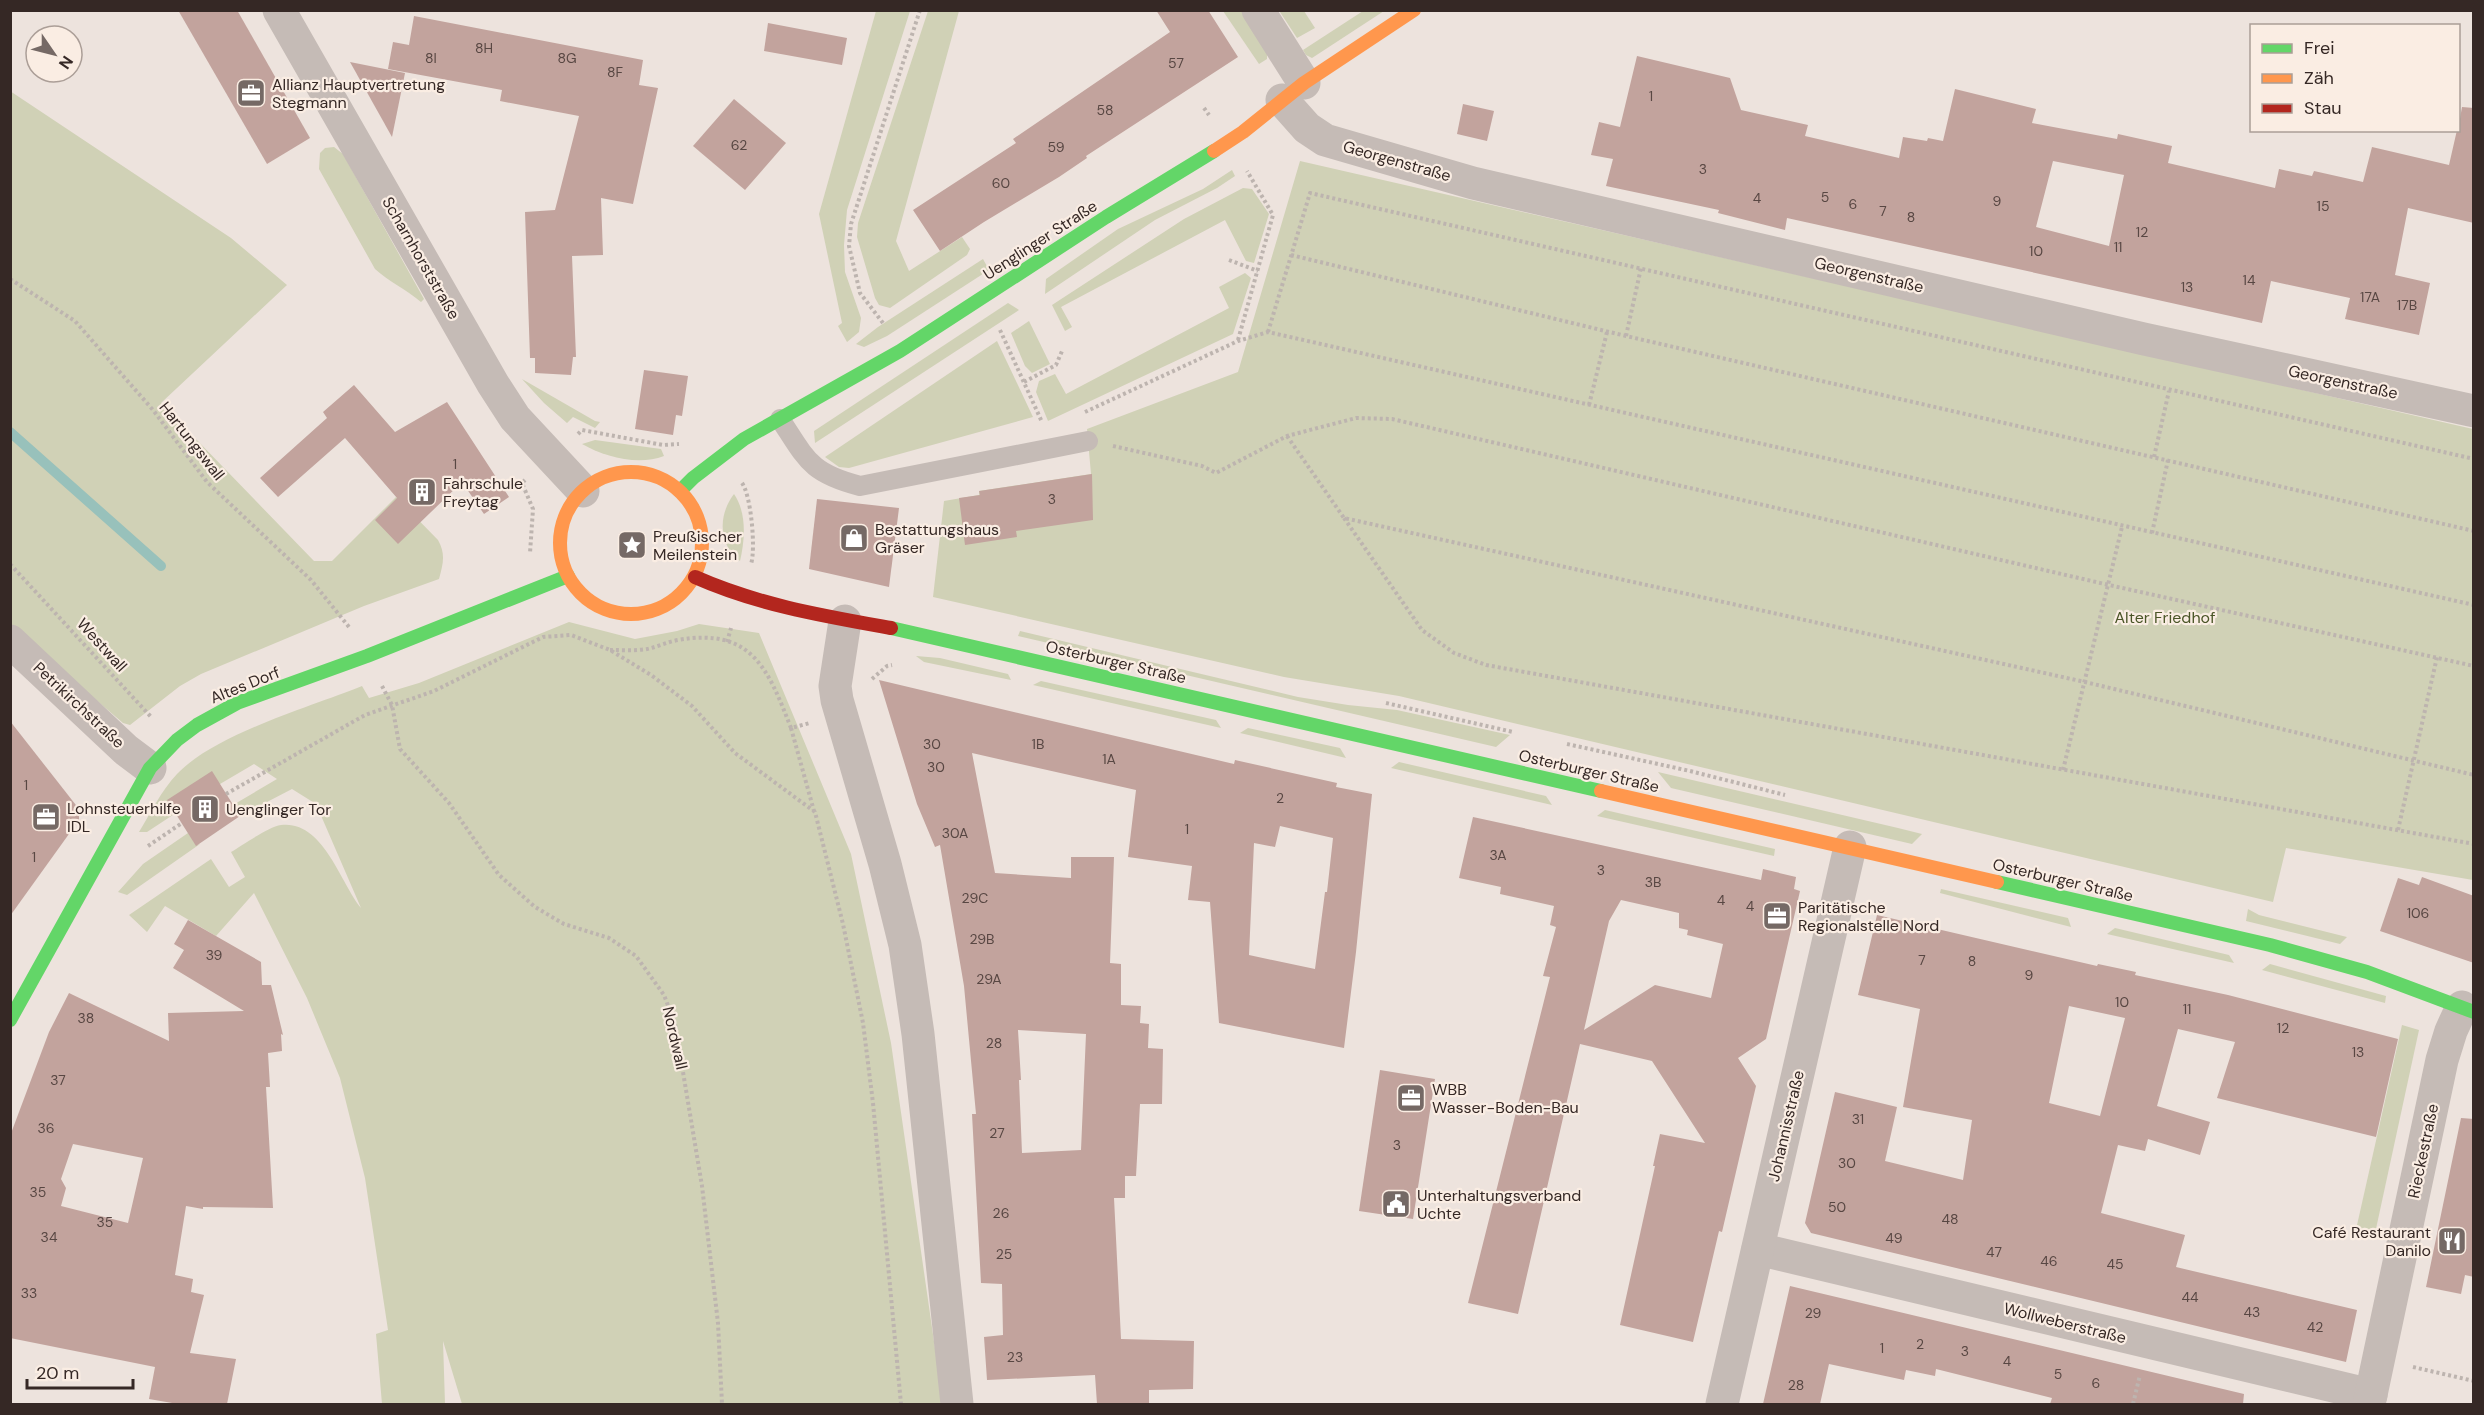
<svg xmlns="http://www.w3.org/2000/svg" width="2484" height="1415" font-family="'DM Sans',sans-serif">
  <style>
    .green { fill: #d0d1b6 }
    .lines { fill: none; stroke-linecap: round; stroke-linejoin: round }
    .stream { stroke: #98c1bb; stroke-width: 10 }
    .building { fill: #c2a39d; fill-rule: evenodd }
    .path { stroke: #bdb4af; stroke-width: 4; stroke-dasharray: 3 3; stroke-linecap: butt }
    .lane { stroke: #c5bbb6; stroke-width: 20 }
    .street { stroke: #c5bbb6; stroke-width: 33 }
    .fast { stroke: #63d668; stroke-width: 14 }
    .slow { stroke: #ff974d; stroke-width: 14 }
    .jam { stroke: #b3261e; stroke-width: 14 }
    .labels { text-anchor: middle; dominant-baseline: central; stroke-width: 4.5; stroke-linejoin: round; paint-order: stroke }
    .number-label { font-size: 14px; fill: #584743 }
    .poi-label { font-size: 16px; fill: #352825; stroke: #faede3; text-anchor: start }
    .street-label { font-size: 16px; fill: #352825; stroke: #faede3 }
    .park-label { font-size: 16px; fill: #4a5527; stroke: #faede3 }
  </style>
  <rect width="100%" height="100%" fill="#ede3dd"/>
  <g class="green">
    <polygon points="876,11 910,11 847,210 844,245 845,272 861,318 859,332 847,342 838,326 842,323 819,214"/>
    <polygon points="928,11 959,11 896,241 909,271 962,237 970,249 967,255 890,308 879,305 875,298 857,237 858,223"/>
    <polygon points="1223,11 1242,11 1267,51 1267,59 1259,64"/>
    <polygon points="1282,11 1304,11 1315,28 1297,38 1280,12"/>
    <polygon points="1363,11 1384,11 1312,58 1306,55 1303,50"/>
    <path d="M10,91l221,147 56,47 -126,118 153,158h18l64,-64 42,43c8,14 5,24 1,39l-75,27 -163,68 -21,12 -50,39 -7,-2 -112,-96z"/>
    <path d="M334,147l9,7 81,145 -3,3c-15,-13 -32,-20 -46,-33l-56,-100 1,-16 5,-5z"/>
    <polygon points="1300,161 2473,429 2473,880 2286,848 2273,902 1399,696 1284,677 933,597 944,501 979,495 979,491 1091,474 1087,429 1238,372"/>
    <polygon points="1232,170 1235,176 1217,188 1155,220 1045,294 1046,279 1118,229 1203,189"/>
    <polygon points="1243,188 1252,189 1269,214 1254,263 1246,261 1225,220 1061,307 1072,327 1065,331 1052,305 1184,219"/>
    <polygon points="983,259 989,270 887,336 864,347 856,344 878,327"/>
    <polygon points="1245,273 1251,278 1233,334 1048,421 1036,392 1039,381 1055,374 1066,394 1229,308 1219,287"/>
    <polygon points="1008,303 1019,310 815,443 814,431"/>
    <polygon points="1029,321 1050,364 1032,373 1025,366 1011,333"/>
    <polygon points="997,341 1033,417 849,468 839,467 825,457"/>
    <polygon points="522,379 595,421 600,422 595,428 573,417 567,423 544,403"/>
    <path d="M595,440l66,9 3,7c-26,10 -59,1 -82,-12z"/>
    <path d="M734,494c13,19 11,46 6,67 -22,-17 -22,-46 -6,-67z"/>
    <path d="M569,622l66,17 42,-8 22,-7 60,9 92,221 40,189 52,361h-481l-19,-63 2,63h-63l-6,-70 12,-4 -23,-152 -25,-100 -33,-80 -53,-105 -38,43 -51,-30 -18,26 -18,-17 82,-56 18,28 16,-10 -14,-25c12,-7 37,-25 50,-27 42,-5 59,57 80,83l-45,-104 -24,-15 -52,27 -7,-11 44,-26 -23,-15 -34,20 -73,48h-8c12,-20 22,-41 38,-58 38,-40 133,-67 185,-88l7,12 50,-15z"/>
    <polygon points="1020,631 1298,697 1348,705 1397,710 1510,735 1496,747 1018,636"/>
    <polygon points="916,656 940,658 1008,674 1011,680 924,662"/>
    <polygon points="1041,681 1216,720 1221,728 1033,685"/>
    <polygon points="1248,728 1340,748 1346,758 1240,733"/>
    <polygon points="1399,762 1546,796 1552,805 1391,768"/>
    <polygon points="1658,772 1898,828 1922,834 1912,844 1671,788"/>
    <polygon points="1605,810 1775,849 1774,856 1597,816"/>
    <polygon points="188,833 196,845 200,844 127,895 118,892 143,864"/>
    <polygon points="1941,889 2068,918 2071,927 1940,893"/>
    <polygon points="2248,909 2259,915 2347,937 2340,944 2246,921"/>
    <polygon points="2115,928 2229,955 2234,963 2107,934"/>
    <polygon points="2270,964 2386,996 2385,1003 2262,970"/>
    <polygon points="2402,1025 2419,1030 2374,1238 2355,1234"/>
  </g>
  <g class="lines">
    <polyline class="stream" points="10,432 161,566"/>
  </g>
  <g class="building">
    <polygon points="178,10 237,10 310,138 267,164"/>
    <polygon points="1156,10 1208,10 1238,57 1086,156 1087,158 1059,177 984,222 940,251 913,210 1016,143 1013,139 1170,32"/>
    <polygon points="414,16 643,60 639,85 658,88 633,204 601,198 603,255 572,256 576,357 573,357 571,375 535,373 535,358 530,358 525,212 555,210 579,116 500,101 502,90 388,69 393,42 409,45"/>
    <polygon points="768,23 847,38 842,65 764,51"/>
    <path d="M1637,56l93,22 11,32 67,15 -3,11 94,22 4,-21 24,4 1,-3 15,3 12,-52 81,20 -4,14 85,16 1,-5 54,12 -4,17 107,25 4,-19 33,7 2,-5 49,11 9,-35 77,18 8,-35h1l4,-23 12,1v115l-66,-15 -13,67 35,8 -11,52 -74,-16 5,-21 -79,-17 -9,42 -475,-105 -2,12 -67,-17 1,-3 -113,-24 7,-27 -22,-4 8,-33 21,5zM2053,161l71,14 -15,71 -73,-19z"/>
    <polygon points="350,62 405,73 392,137"/>
    <polygon points="734,99 786,143 745,190 693,146"/>
    <polygon points="1463,104 1494,111 1487,141 1457,134"/>
    <polygon points="644,370 688,376 682,416 676,415 673,435 635,429"/>
    <polygon points="354,385 395,432 447,402 509,497 484,514 462,482 398,544 375,520 397,498 345,438 278,497 260,478 327,418 323,412"/>
    <polygon points="1092,474 1093,520 1016,531 1017,537 965,545 959,498 980,495 979,491"/>
    <polygon points="817,499 899,508 889,587 809,569"/>
    <path d="M879,680l355,84 1,-4 102,23 -1,4 36,7 -16,158 -12,96 -125,-25 -9,-121 -22,-2 4,-34 -64,-9 8,-67 -164,-37 23,120 76,5v-21h43l-4,106 11,1v41l20,1 -1,17 9,1 -1,24 15,1 -1,55h-22l-4,72h-11v22h-11l7,141 73,2 -1,48 -44,1v14h-52l-2,-29 -108,5 -3,-43 19,-2 -1,-51 -21,-1 -9,-169h4l-12,-128 -24,-141 -5,2 -18,-43zM1280,826l53,12 -6,54h-2l-10,77 -66,-14 5,-112 21,4zM1018,1030l68,4 -5,116 -59,3 -3,-73h2z"/>
    <polygon points="10,721 79,809 79,820 10,916"/>
    <polygon points="212,771 240,816 196,846 167,800"/>
    <path d="M1473,817l288,63 2,-11 33,8 -2,12 6,2 -34,148 -28,19 18,28 -34,146 -3,-1 -26,111 -73,-17 35,-159h-2l7,-32 45,9 -53,-82 -72,-17 -62,270 -50,-11 82,-326 -7,-1 13,-49 -6,-2 4,-19 -54,-12 1,-7 -42,-9zM1621,900l58,13v15l9,2 -1,5 36,9 -12,54 -56,-13 -71,45 25,-109z"/>
    <polygon points="2422,877 2474,896 2474,963 2380,931 2398,878 2419,885"/>
    <path d="M1877,915l220,51 1,-2 38,8 -1,3 93,20 170,44 -22,98 -159,-39 18,-56 -57,-13 -21,77 53,16 -10,33 -52,-16 -3,12 -27,-6 -17,68 84,22 -9,32 181,43 -11,52 -535,-129 -6,-10 30,-131 62,15 -12,54 78,19 9,-60 -69,-13 17,-98 -62,-14zM2069,1006l56,12 -25,98 -51,-13z"/>
    <path d="M188,920l73,42 1,23h9l12,50 -2,-1 1,17 -14,2 2,34h-4l7,121 -70,-1v2l-17,-3 -11,69 18,4 -2,13 13,3 -14,58 46,6 -9,45h-49l-29,-5 6,-32 -145,-29v-202l39,-104 20,-39 100,48 -1,-28 76,-2 -71,-43 11,-18 -10,-6zM73,1144l70,14 -15,65 -67,-17 5,-18 -5,-9z"/>
    <polygon points="1380,1070 1435,1079 1413,1219 1359,1211"/>
    <polygon points="2461,1118 2474,1119 2474,1277 2465,1275 2461,1294 2426,1287"/>
    <polygon points="1790,1286 2244,1394 2243,1404 2050,1404 2052,1398 1936,1369 1935,1376 1906,1370 1904,1380 1829,1364 1820,1404 1763,1404"/>
  </g>
  <g class="lines">
    <g class="path">
      <polyline points="1204,108 1209,115"/>
      <polyline points="1291,255 1626,336 2474,531"/>
      <polyline points="1229,260 1258,271"/>
      <polyline points="10,279 75,321 153,410 207,482 311,580 349,627"/>
      <polyline points="883,323 860,293 849,246 851,224 920,10"/>
      <polyline points="1000,330 1042,422"/>
      <polyline points="1268,332 1310,193 2474,459"/>
      <polyline points="1626,336 1641,268"/>
      <polyline points="1238,340 1273,215 1247,171"/>
      <polyline points="1024,382 1056,365 1062,351"/>
      <polyline points="1589,405 1607,332"/>
      <polyline points="1085,412 1238,341 1268,332 2474,605"/>
      <polyline points="578,434 582,430 663,445 679,444"/>
      <polyline points="1287,436 1344,518 2085,682 2474,775"/>
      <polyline points="1113,446 1202,466 1216,473 1287,436 1356,418 1392,419 2109,585 2474,666"/>
      <polyline points="2154,457 2169,391"/>
      <polyline points="525,480 522,483 533,509 530,553"/>
      <path d="M742,483c9,12 14,66 9,81"/>
      <polyline points="1344,518 1422,630 1454,653 1486,665 2474,844"/>
      <polyline points="2152,533 2168,460"/>
      <polyline points="10,564 152,718"/>
      <polyline points="727,642 731,628"/>
      <path d="M610,650c12,0 25,1 37,-1 10,-2 20,-7 31,-9 74,-13 90,29 113,88l19,-5"/>
      <polyline points="872,679 887,666 892,665"/>
      <polyline points="382,686 392,705 400,749 449,803 499,875 535,907 564,924 609,938 636,956 664,995 675,1024 702,1186 718,1323 722,1404"/>
      <polyline points="1386,703 1513,732"/>
      <polyline points="791,728 814,811"/>
      <polyline points="1567,744 1690,771 1785,795"/>
      <polyline points="2063,770 2122,527"/>
      <polyline points="226,794 365,715 434,691 543,637 571,635 610,650 651,675 692,706 735,753 815,812 843,924 863,1023 873,1103 901,1404"/>
      <polyline points="2398,830 2437,657"/>
      <polyline points="148,846 182,823"/>
      <polyline points="2413,1367 2474,1381"/>
      <polyline points="2133,1404 2140,1375"/>
    </g>
    <path class="lane" d="M780,419c27,41 30,54 80,67l228,-45"/>
    <g class="street">
      <polyline points="279,10 493,384 515,418 583,491"/>
      <polyline points="1258,10 1304,83"/>
      <polyline points="1282,100 1307,128 1325,140 1473,183 2144,339 2474,411"/>
      <polyline points="845,621 835,686 837,700 885,864 905,945 918,1034 957,1404"/>
      <polyline points="10,641 126,750 150,768"/>
      <polyline points="1758,1249 2371,1395"/>
      <polyline points="1722,1404 1850,847"/>
      <polyline points="2369,1404 2442,1060 2451,1031 2462,1007"/>
    </g>
    <g class="fast">
      <polyline points="680,491 693,478 744,439 900,351 1106,217 1214,151"/>
      <polyline points="891,628 1601,791"/>
      <polyline points="1997,882 2270,945 2367,972 2474,1012"/>
      <polyline points="10,1020 150,768 177,740 197,725 237,703 367,656 568,576"/>
    </g>
    <g class="slow">
      <polyline points="1214,151 1243,132 1304,83 1414,10"/>
      <circle cx="631" cy="543" r="71"/>
      <polyline points="1601,791 1997,882"/>
    </g>
    <path class="jam" d="M695,577c63,28 129,39 196,51"/>
  </g>
  <defs>
    <g id="office-square" transform="scale(1.5)"><rect x="-9" y="-9" width="18" height="18" rx="4" fill="#756965" stroke="#faede3"/><path d="M-6-3h4V-5.5h4V-3h4V5H-6ZM-1-4.5V-3h2v-1.5ZM-6 0V1H6V0Z" fill="#fff"/></g>
    <g id="building-square" transform="scale(1.5)"><rect x="-9" y="-9" width="18" height="18" rx="4" fill="#756965" stroke="#faede3"/><path d="M-4-6H4V6H1V3H-1V6H-4ZM-2.5-4.3h1.7v1.8h-1.7ZM.8-4.3h1.7v1.8H.8ZM-2.5-1h1.7V.8h-1.7ZM.8-1h1.7V.8H.8Z" fill="#fff"/></g>
    <g id="shop-square" transform="scale(1.5)"><rect x="-9" y="-9" width="18" height="18" rx="4" fill="#756965" stroke="#faede3"/><path d="M-5-2.5h2.3a2.7 3.5 0 0 1 5.4 0H5L5.5 6h-11ZM-1.5-2.5h3a1.5 2.3 0 0 0-3 0Z" fill="#fff"/></g>
    <g id="sight-square" transform="scale(1.5)"><rect x="-9" y="-9" width="18" height="18" rx="4" fill="#756965" stroke="#faede3"/><path d="M0-6L1.8-2.2L6-1.7L2.9 1.2L3.7 5.4L0 3.3L-3.7 5.4L-2.9 1.2L-6-1.7L-1.8-2.2Z" fill="#fff"/></g>
    <g id="civic-square" transform="scale(1.5)"><rect x="-9" y="-9" width="18" height="18" rx="4" fill="#756965" stroke="#faede3"/><path d="M-.6-6.5H3V-4.5H.6V-3L4-1V1h2V6H-6V1h2V-1L-.6-3ZM-1.2 2.5V6h2.4V2.5Z" fill="#fff"/></g>
    <g id="restaurant-square" transform="scale(1.5)"><rect x="-9" y="-9" width="18" height="18" rx="4" fill="#756965" stroke="#faede3"/><path d="M-5-6h1v4h1v-4h1v4h1v-4h1v5L-1.5 .5V6h-2V.5L-5-1ZM5-6V6H3V1.5H1.5Q1.5-4 5-6Z" fill="#fff"/></g>
  </defs>
  <g fill-rule="evenodd">
    <use href="#office-square" x="251" y="93"/>
    <use href="#building-square" x="422" y="492"/>
    <use href="#shop-square" x="854" y="538"/>
    <use href="#sight-square" x="632" y="545"/>
    <use href="#building-square" x="205" y="809"/>
    <use href="#office-square" x="46" y="817"/>
    <use href="#office-square" x="1777" y="916"/>
    <use href="#office-square" x="1411" y="1098"/>
    <use href="#civic-square" x="1396" y="1204"/>
    <use href="#restaurant-square" x="2452" y="1241"/>
  </g>
  <g class="labels">
    <g class="number-label">
      <text x="484" y="48">8H</text>
      <text x="431" y="58">8I</text>
      <text x="567" y="58">8G</text>
      <text x="1176" y="63">57</text>
      <text x="615" y="72">8F</text>
      <text x="1651" y="96">1</text>
      <text x="1105" y="110">58</text>
      <text x="739" y="145">62</text>
      <text x="1056" y="147">59</text>
      <text x="1703" y="169">3</text>
      <text x="1001" y="183">60</text>
      <text x="1825" y="197">5</text>
      <text x="1757" y="198">4</text>
      <text x="1997" y="201">9</text>
      <text x="1853" y="204">6</text>
      <text x="2323" y="206">15</text>
      <text x="1883" y="211">7</text>
      <text x="1911" y="217">8</text>
      <text x="2142" y="232">12</text>
      <text x="2118" y="247">11</text>
      <text x="2036" y="251">10</text>
      <text x="2249" y="280">14</text>
      <text x="2187" y="287">13</text>
      <text x="2370" y="297">17A</text>
      <text x="2407" y="305">17B</text>
      <text x="455" y="464">1</text>
      <text x="1052" y="499">3</text>
      <text x="932" y="744">30</text>
      <text x="1038" y="744">1B</text>
      <text x="1109" y="759">1A</text>
      <text x="936" y="767">30</text>
      <text x="26" y="785">1</text>
      <text x="1280" y="798">2</text>
      <text x="1187" y="829">1</text>
      <text x="955" y="833">30A</text>
      <text x="1498" y="855">3A</text>
      <text x="34" y="857">1</text>
      <text x="1601" y="870">3</text>
      <text x="1653" y="882">3B</text>
      <text x="975" y="898">29C</text>
      <text x="1721" y="900">4</text>
      <text x="1750" y="906">4</text>
      <text x="2418" y="913">106</text>
      <text x="982" y="939">29B</text>
      <text x="214" y="955">39</text>
      <text x="1922" y="960">7</text>
      <text x="1972" y="961">8</text>
      <text x="2029" y="975">9</text>
      <text x="989" y="979">29A</text>
      <text x="2122" y="1002">10</text>
      <text x="2187" y="1009">11</text>
      <text x="86" y="1018">38</text>
      <text x="2283" y="1028">12</text>
      <text x="994" y="1043">28</text>
      <text x="2358" y="1052">13</text>
      <text x="58" y="1080">37</text>
      <text x="1858" y="1119">31</text>
      <text x="46" y="1128">36</text>
      <text x="997" y="1133">27</text>
      <text x="1397" y="1145">3</text>
      <text x="1847" y="1163">30</text>
      <text x="38" y="1192">35</text>
      <text x="1837" y="1207">50</text>
      <text x="1001" y="1213">26</text>
      <text x="1950" y="1219">48</text>
      <text x="105" y="1222">35</text>
      <text x="49" y="1237">34</text>
      <text x="1894" y="1238">49</text>
      <text x="1994" y="1252">47</text>
      <text x="1004" y="1254">25</text>
      <text x="2049" y="1261">46</text>
      <text x="2115" y="1264">45</text>
      <text x="29" y="1293">33</text>
      <text x="2190" y="1297">44</text>
      <text x="2252" y="1312">43</text>
      <text x="1813" y="1313">29</text>
      <text x="2315" y="1327">42</text>
      <text x="1920" y="1344">2</text>
      <text x="1882" y="1348">1</text>
      <text x="1965" y="1351">3</text>
      <text x="1015" y="1357">23</text>
      <text x="2007" y="1361">4</text>
      <text x="2058" y="1374">5</text>
      <text x="2096" y="1383">6</text>
      <text x="1796" y="1385">28</text>
    </g>
    <g class="poi-label">
      <text x="272" y="84">Allianz Hauptvertretung<tspan x="272" dy="18">Stegmann</tspan></text>
      <text x="443" y="483">Fahrschule<tspan x="443" dy="18">Freytag</tspan></text>
      <text x="875" y="529">Bestattungshaus<tspan x="875" dy="18">Gräser</tspan></text>
      <text x="653" y="536">Preußischer<tspan x="653" dy="18">Meilenstein</tspan></text>
      <text x="67" y="808">Lohnsteuerhilfe<tspan x="67" dy="18">IDL</tspan></text>
      <text x="226" y="809">Uenglinger Tor</text>
      <text x="1798" y="907">Paritätische<tspan x="1798" dy="18">Regionalstelle Nord</tspan></text>
      <text x="1432" y="1089">WBB<tspan x="1432" dy="18">Wasser-Boden-Bau</tspan></text>
      <text x="1417" y="1195">Unterhaltungsverband<tspan x="1417" dy="18">Uchte</tspan></text>
      <text x="2431" y="1232" text-anchor="end">Café Restaurant<tspan x="2431" dy="18">Danilo</tspan></text>
    </g>
    <g class="street-label">
      <text transform="translate(1397 161) rotate(16)">Georgenstraße</text>
      <text transform="translate(1040 240) rotate(-33)">Uenglinger Straße</text>
      <text transform="translate(421 258) rotate(60)">Scharnhorststraße</text>
      <text transform="translate(1869 275) rotate(13)">Georgenstraße</text>
      <text transform="translate(2343 382) rotate(12)">Georgenstraße</text>
      <text transform="translate(192 441) rotate(52)">Hartungswall</text>
      <text transform="translate(102 645) rotate(48)">Westwall</text>
      <text transform="translate(1116 662) rotate(13)">Osterburger Straße</text>
      <text transform="translate(245 685) rotate(-22)">Altes Dorf</text>
      <text transform="translate(79 705) rotate(43)">Petrikirchstraße</text>
      <text transform="translate(1589 771) rotate(13)">Osterburger Straße</text>
      <text transform="translate(2063 880) rotate(13)">Osterburger Straße</text>
      <text transform="translate(675 1038) rotate(77)">Nordwall</text>
      <text transform="translate(1786 1126) rotate(-77)">Johannisstraße</text>
      <text transform="translate(2423 1151) rotate(-78)">Rieckestraße</text>
      <text transform="translate(2065 1323) rotate(14)">Wollweberstraße</text>
    </g>
    <g class="park-label">
      <text x="2165" y="617">Alter Friedhof</text>
    </g>
  </g>
  <rect width="2484" height="1415" fill="none" stroke="#352825" stroke-width="24"/>
  <rect x="2250" y="24" width="210" height="108" fill="#faede3" stroke="#ab9e97" stroke-width="1.5"/>
  <rect x="2262" y="44" width="30" height="9" fill="#63d668" stroke="#ab9e97" stroke-width="1.5"/>
  <text x="2304" y="54" font-size="18" fill="#352825">Frei</text>
  <rect x="2262" y="74" width="30" height="9" fill="#ff974d" stroke="#ab9e97" stroke-width="1.5"/>
  <text x="2304" y="84" font-size="18" fill="#352825">Zäh</text>
  <rect x="2262" y="104" width="30" height="9" fill="#b3261e" stroke="#ab9e97" stroke-width="1.5"/>
  <text x="2304" y="114" font-size="18" fill="#352825">Stau</text>
  <g transform="translate(54 54) rotate(125)"><circle r="28" fill="#faede3" stroke="#ab9e97" stroke-width="1.5"/>
  <path d="M0-4.5L10 22L0 15L-10 22Z" fill="#756965"/>
  <text y="-9" font-size="16" font-weight="bold" text-anchor="middle" fill="#352825">N</text>
  </g>
  <path d="M27 1379v9h106v-9" fill="none" stroke="#352825" stroke-width="3"/>
  <text x="36" y="1379" font-size="18" fill="#352825" stroke="#faede3" stroke-width="4.5" paint-order="stroke">20 m</text>
</svg>
